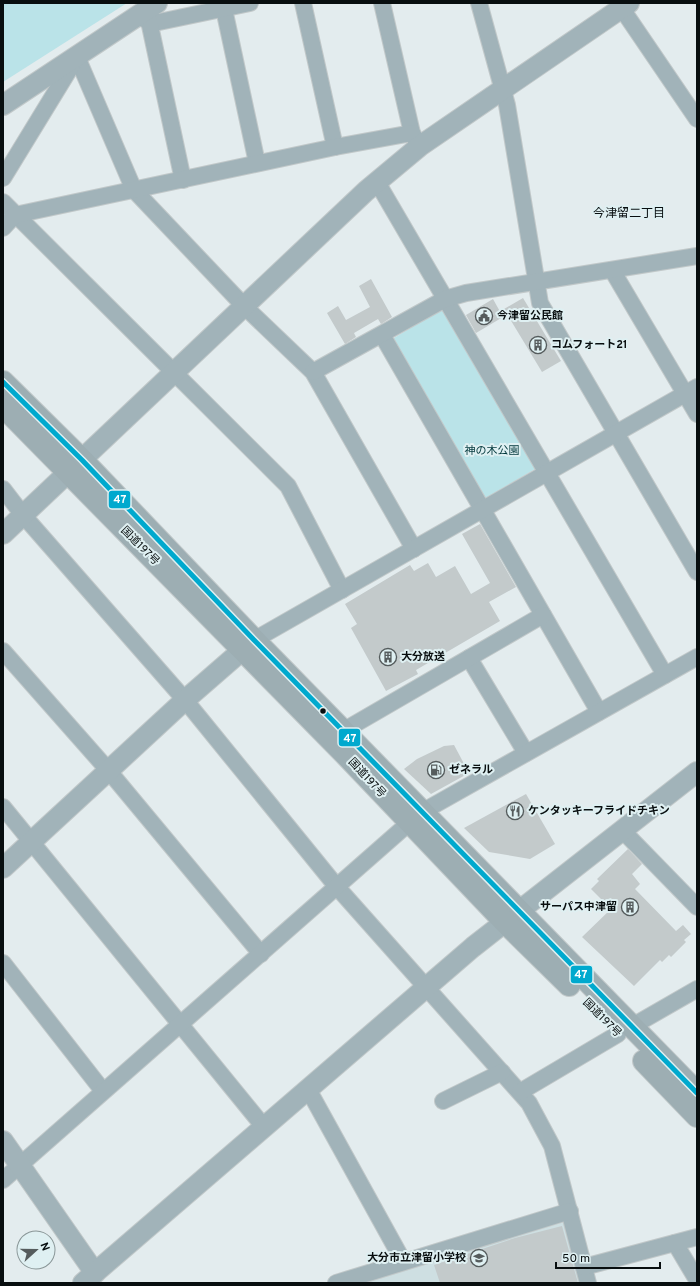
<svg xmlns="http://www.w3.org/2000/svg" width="700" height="1286" font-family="Overpass,'Noto Sans JP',sans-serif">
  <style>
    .built { fill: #cedfe2 }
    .green { fill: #bae3e8 }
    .building { fill: #c3cacb }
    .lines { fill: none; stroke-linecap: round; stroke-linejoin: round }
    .minor-casing { stroke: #c1c8c9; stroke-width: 18 }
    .tertiary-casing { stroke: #c1c8c9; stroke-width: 22 }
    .trunk-casing { stroke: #c1c8c9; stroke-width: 24 }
    .minor { stroke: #a1b3b9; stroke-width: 16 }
    .tertiary { stroke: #a1b3b9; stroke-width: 20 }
    .trunk { stroke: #9daeb3; stroke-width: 22 }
    .bus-1-casing { stroke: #dff0f2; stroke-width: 8 }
    .bus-1 { stroke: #00a9ce; stroke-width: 5 }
    .bus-dot { fill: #080e0f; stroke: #dff0f2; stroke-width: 1.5 }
    .labels { text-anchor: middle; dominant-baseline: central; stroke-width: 4; stroke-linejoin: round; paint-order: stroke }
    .poi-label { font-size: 11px; font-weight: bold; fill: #080e0f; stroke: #dff0f2; text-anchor: start }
    .park-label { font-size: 11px; fill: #00373b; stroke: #dff0f2 }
    .street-label { font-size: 11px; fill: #080e0f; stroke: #dff0f2 }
    .neighbourhood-label { font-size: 12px; fill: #080e0f; stroke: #dff0f2 }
    .line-badge { stroke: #dff0f2; stroke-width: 1.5 }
    .badge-label { font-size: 11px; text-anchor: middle; font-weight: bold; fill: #fff }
  </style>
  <rect width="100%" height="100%" fill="#e3ecee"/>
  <polygon class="built" points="563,1222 567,1227 582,1283 353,1283 490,1241"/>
  <g class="green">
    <polygon points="3,3 127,3 3,82"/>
    <polygon points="442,309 537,464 535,469 486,498 479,495 392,344 394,338"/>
  </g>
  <g class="building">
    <polygon points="371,279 392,317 381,324 378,319 354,333 356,337 345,344 327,313 338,306 346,320 370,307 359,286"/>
    <polygon points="523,298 561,361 542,372 504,309"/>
    <polygon points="493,299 503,317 476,333 466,315"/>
    <polygon points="480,524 516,587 489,602 500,621 416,670 418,674 386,691 351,628 357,624 345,604 410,565 414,571 428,563 436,577 455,566 471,594 490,583 462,534"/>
    <polygon points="454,745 469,773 431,794 404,769 417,759 444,746"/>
    <polygon points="526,794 555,844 530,859 489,852 464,828"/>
    <polygon points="628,849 642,864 632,874 640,884 635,889 676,931 683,925 691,934 684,940 686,942 671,957 669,955 662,962 660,960 634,986 582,937 611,909 591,889 599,881 597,879"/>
    <polygon points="562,1226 578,1283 440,1283 434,1265 515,1238"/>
  </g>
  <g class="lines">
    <g class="minor-casing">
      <g id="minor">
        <polyline points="303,3 335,147"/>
        <polyline points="382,3 412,133 417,142"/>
        <polyline points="479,3 507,105 540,303 697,572"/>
        <polyline points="618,3 697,119"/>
        <polyline points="224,9 257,163"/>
        <polyline points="139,17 149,21 159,22 250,3"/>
        <polyline points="149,21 183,180"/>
        <polyline points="77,57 134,190 245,307 313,372 414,549"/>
        <polyline points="3,178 77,57"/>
        <polyline points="377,182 665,675"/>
        <polyline points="3,202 288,486 342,590"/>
        <polyline points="3,228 15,215 335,147 412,133"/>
        <polyline points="612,270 697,414"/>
        <polyline points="382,335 599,712"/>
        <polyline points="313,372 445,299 466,293 697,256"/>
        <polyline points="3,489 23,515 185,700 337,887 529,1103 552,1146 588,1283"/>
        <polyline points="254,640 697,387"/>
        <polyline points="3,651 108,770 261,954"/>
        <polyline points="469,658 526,753"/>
        <polyline points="343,731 543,615"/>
        <polyline points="3,807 264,1127"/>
        <polyline points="422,812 697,657"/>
        <polyline points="622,830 697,907"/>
        <polyline points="3,963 103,1091"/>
        <polyline points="631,1027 697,989"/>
        <polyline points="308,1089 403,1261"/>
        <polyline points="520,1092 618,1034"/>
        <polyline points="443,1101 502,1072"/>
        <polyline points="3,1180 409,823"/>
        <polyline points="675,1243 697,1280"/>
        <polyline points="584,1267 697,1237"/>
        <polyline points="336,1283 570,1211"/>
      </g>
    </g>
    <g class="tertiary-casing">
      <g id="tertiary">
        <polyline points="3,105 157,3"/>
        <polyline points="3,534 366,191 420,146 629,3"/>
        <polyline points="3,868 185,700 254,640"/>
        <polyline points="3,1141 95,1273"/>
        <polyline points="83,1283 473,947 697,772"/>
      </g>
    </g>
    <g class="trunk-casing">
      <g id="trunk">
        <polyline points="3,382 82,460 254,640 697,1093"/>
        <polyline points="3,406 348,757 505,922 569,985"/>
        <polyline points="644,1061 697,1116"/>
      </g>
    </g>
    <use href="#minor" class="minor"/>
    <use href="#tertiary" class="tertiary"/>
    <use href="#trunk" class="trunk"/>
    <g class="bus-1-casing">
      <polyline id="bus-1" points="3,382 82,460 254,640 697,1093"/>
    </g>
    <use href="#bus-1" class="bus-1"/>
  </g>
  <defs>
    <g id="civic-ring" transform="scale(0.9)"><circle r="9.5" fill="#dff0f2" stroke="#555c5d" stroke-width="1.5"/><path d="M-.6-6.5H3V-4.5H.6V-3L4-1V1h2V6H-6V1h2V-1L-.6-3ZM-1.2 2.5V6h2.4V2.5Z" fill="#555c5d"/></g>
    <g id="building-ring" transform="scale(0.9)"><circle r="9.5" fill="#dff0f2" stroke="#555c5d" stroke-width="1.5"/><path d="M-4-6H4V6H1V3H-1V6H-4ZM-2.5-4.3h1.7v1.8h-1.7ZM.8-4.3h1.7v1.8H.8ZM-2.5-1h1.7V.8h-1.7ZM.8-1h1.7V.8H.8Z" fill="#555c5d"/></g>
    <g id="fuel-ring" transform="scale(0.9)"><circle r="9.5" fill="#dff0f2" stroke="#555c5d" stroke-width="1.5"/><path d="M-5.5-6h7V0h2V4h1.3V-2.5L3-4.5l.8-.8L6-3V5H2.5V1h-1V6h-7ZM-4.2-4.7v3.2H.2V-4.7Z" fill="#555c5d"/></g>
    <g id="restaurant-ring" transform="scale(0.9)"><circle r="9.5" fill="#dff0f2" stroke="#555c5d" stroke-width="1.5"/><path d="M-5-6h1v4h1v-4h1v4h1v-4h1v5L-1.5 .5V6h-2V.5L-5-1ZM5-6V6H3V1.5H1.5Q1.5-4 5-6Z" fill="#555c5d"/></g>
    <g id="school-ring" transform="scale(0.9)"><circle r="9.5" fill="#dff0f2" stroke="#555c5d" stroke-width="1.5"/><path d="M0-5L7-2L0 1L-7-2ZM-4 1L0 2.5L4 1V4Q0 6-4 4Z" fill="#555c5d"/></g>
  </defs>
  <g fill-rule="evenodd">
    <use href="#civic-ring" x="484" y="316"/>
    <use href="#building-ring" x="538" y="345"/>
    <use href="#building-ring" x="388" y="657"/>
    <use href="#fuel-ring" x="436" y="770"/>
    <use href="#restaurant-ring" x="515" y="811"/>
    <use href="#building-ring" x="630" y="907"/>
    <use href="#school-ring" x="479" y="1258"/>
  </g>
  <circle class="bus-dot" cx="323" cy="711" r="3.5"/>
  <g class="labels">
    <g class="poi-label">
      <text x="497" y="316">今津留公民館</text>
      <text x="551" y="345">コムフォート21</text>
      <text x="401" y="657">大分放送</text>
      <text x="449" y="770">ゼネラル</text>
      <text x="528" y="811">ケンタッキーフライドチキン</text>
      <text x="617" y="907" text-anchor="end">サーパス中津留</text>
      <text x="466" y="1258" text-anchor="end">大分市立津留小学校</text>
    </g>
    <g class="park-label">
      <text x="492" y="451">神の木公園</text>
    </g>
    <g class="street-label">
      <text transform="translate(140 546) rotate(45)">国道197号</text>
      <text transform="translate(367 778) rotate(47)">国道197号</text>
      <text transform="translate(602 1018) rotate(45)">国道197号</text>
    </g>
    <g class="neighbourhood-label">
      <text x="629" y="214">今津留二丁目</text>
    </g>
  </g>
  <g class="line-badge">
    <rect x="108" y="490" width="23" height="19" rx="4" fill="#00a9ce"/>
    <rect x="338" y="728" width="23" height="19" rx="4" fill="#00a9ce"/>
    <rect x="570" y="965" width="23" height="19" rx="4" fill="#00a9ce"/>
  </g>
  <g class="badge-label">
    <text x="120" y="503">47</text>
    <text x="350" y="742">47</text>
    <text x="581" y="978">47</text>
  </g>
  <rect width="700" height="1286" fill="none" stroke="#080e0f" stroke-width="8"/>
  <g transform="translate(36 1250) rotate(69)"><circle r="19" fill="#dff0f2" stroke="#899697"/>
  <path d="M0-3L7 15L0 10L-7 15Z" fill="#555c5d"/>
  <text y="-6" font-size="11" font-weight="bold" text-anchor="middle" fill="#080e0f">N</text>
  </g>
  <path d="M556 1262v6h104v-6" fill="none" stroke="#080e0f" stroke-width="2"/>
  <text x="562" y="1262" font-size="12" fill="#080e0f" stroke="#dff0f2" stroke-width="3" paint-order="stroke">50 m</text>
</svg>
